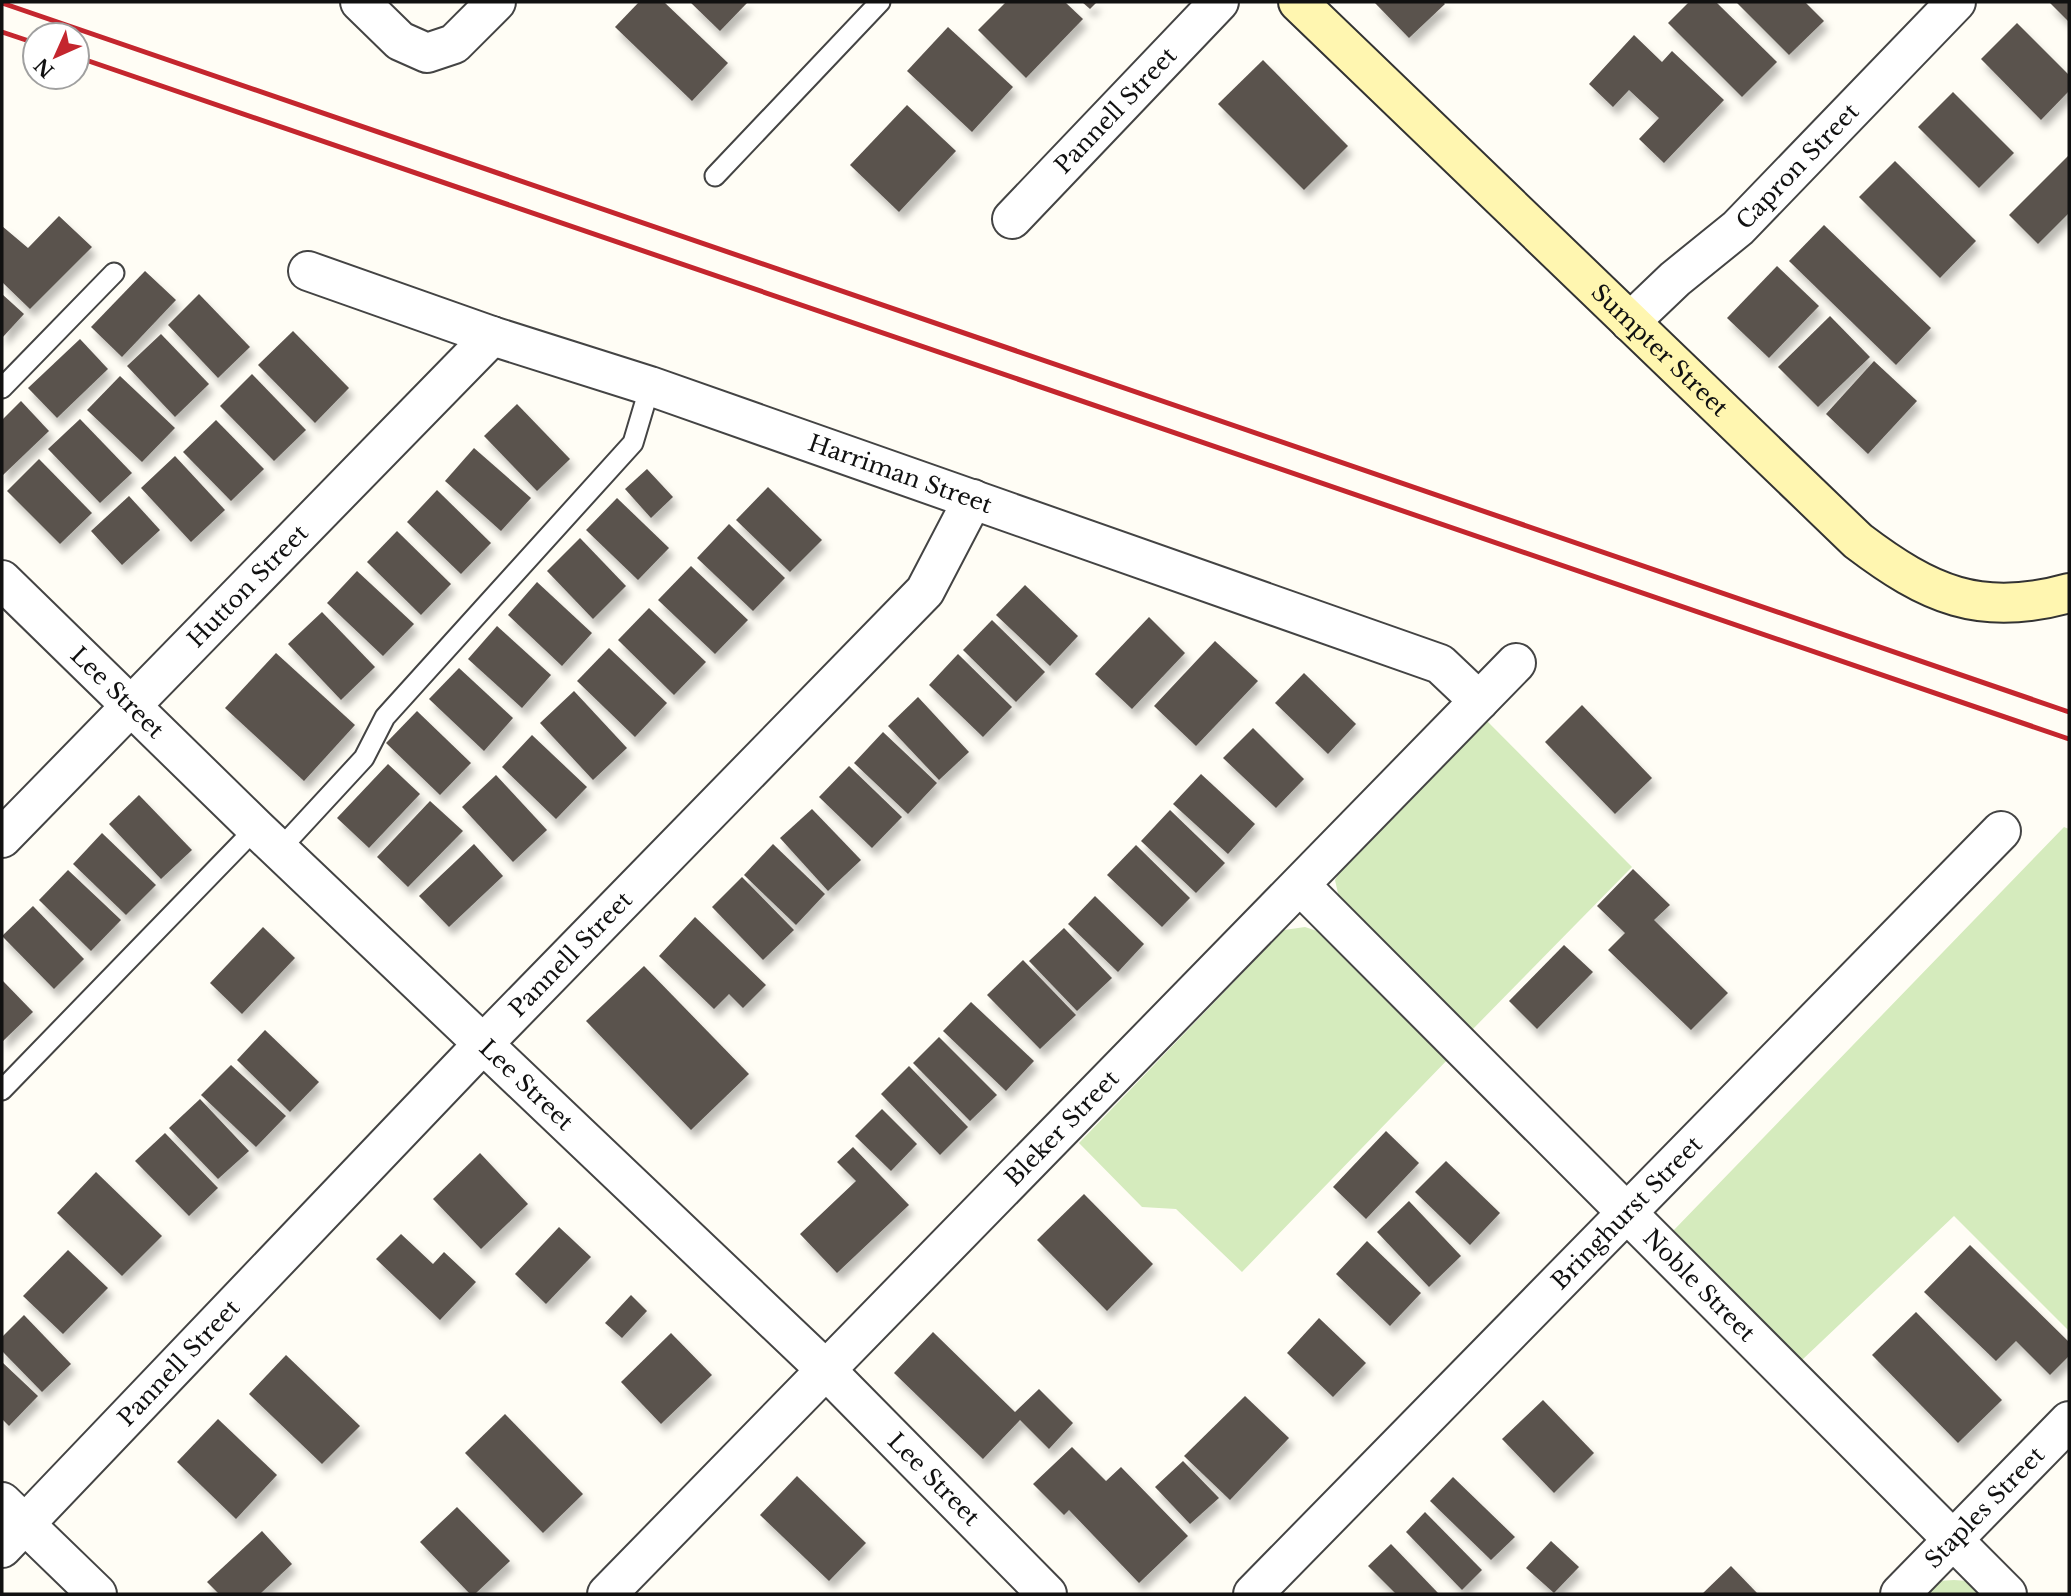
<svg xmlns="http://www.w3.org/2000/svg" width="2071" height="1596" font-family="'Libre Baskerville',serif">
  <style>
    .green { fill: #d5ebbd }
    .building { fill: #5a524d; filter: url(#shadow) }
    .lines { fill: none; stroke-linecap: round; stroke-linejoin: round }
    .lane-casing { stroke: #444; stroke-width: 23 }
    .street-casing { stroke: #444; stroke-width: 42 }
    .secondary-casing { stroke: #333; stroke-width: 42 }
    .lane { stroke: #fff; stroke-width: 19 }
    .street { stroke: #fff; stroke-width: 38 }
    .secondary { stroke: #fff6b0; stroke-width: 38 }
    .rail { stroke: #c4262e; stroke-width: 5 }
    .labels { text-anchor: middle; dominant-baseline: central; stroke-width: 7; stroke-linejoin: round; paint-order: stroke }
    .street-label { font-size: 23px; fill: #111; stroke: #fff }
  </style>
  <defs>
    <filter id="shadow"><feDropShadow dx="4.5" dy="8" stdDeviation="3.5" flood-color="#0004"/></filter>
  </defs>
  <rect width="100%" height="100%" fill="#fffdf5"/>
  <g class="green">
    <polygon points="1485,719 1632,867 1472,1030 1339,898 1335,880 1344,865"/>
    <polygon points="2064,827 2069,829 2069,1331 1954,1216 1802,1360 1672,1232"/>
    <polygon points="1305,927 1326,934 1451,1056 1242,1272 1176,1209 1142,1207 1079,1143 1284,930"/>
    <polygon points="1954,1580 1968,1581 1984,1594 1925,1594 1938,1581"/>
  </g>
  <g class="building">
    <polygon points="639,2 664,2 728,63 692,101 615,27"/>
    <polygon points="690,2 748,2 720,31"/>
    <polygon points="1006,2 1065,2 1083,19 1026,78 978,30"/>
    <polygon points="1082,2 1097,2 1090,9"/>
    <polygon points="1374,2 1443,2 1445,4 1409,38"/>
    <polygon points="1689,2 1716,2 1777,62 1742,97 1668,23"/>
    <polygon points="1736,2 1805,2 1824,21 1789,55"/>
    <polygon points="2049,2 2069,2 2069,22"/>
    <polygon points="2017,23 2069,75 2069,91 2041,120 1981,59"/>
    <polygon points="948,27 1013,87 972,132 907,71"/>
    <polygon points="1634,35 1662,62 1672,51 1724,100 1664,163 1639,139 1659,118 1629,90 1613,107 1589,84"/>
    <polygon points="1263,60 1348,146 1304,190 1218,104"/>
    <polygon points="1953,92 2014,153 1979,188 1918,127"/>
    <polygon points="907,105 956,151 899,212 850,165"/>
    <polygon points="2069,155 2069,213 2038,244 2009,215"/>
    <polygon points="1895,161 1976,241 1940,278 1859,197"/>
    <polygon points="59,216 92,247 30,309 2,282 2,226 28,248"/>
    <polygon points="1824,225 1931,328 1896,365 1789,261"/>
    <polygon points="1777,266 1819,306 1769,358 1727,318"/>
    <polygon points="145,271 176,300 122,357 91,327"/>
    <polygon points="2,294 24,314 2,338"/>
    <polygon points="199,294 250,347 218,378 168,325"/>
    <polygon points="1830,316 1870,357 1818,407 1778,367"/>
    <polygon points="293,331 349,388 315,423 258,365"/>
    <polygon points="161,334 209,384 175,417 127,366"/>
    <polygon points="80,339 108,369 57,418 28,388"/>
    <polygon points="1874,361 1917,401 1868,454 1826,414"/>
    <polygon points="252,374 306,430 274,461 220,406"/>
    <polygon points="120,376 175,428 142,462 87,410"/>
    <polygon points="21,401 49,431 2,476 2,420"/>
    <polygon points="517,404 570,459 537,491 484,436"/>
    <polygon points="80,419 132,473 100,503 48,449"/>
    <polygon points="216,420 264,469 231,501 183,452"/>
    <polygon points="474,448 531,498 501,531 445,481"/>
    <polygon points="175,456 225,510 191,542 141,488"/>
    <polygon points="39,459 92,513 60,544 7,491"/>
    <polygon points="647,469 673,497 651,518 625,489"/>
    <polygon points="768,487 822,540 790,572 736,520"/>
    <polygon points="437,490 491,543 461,574 407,522"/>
    <polygon points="129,496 160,530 122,565 91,531"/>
    <polygon points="617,498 669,548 638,580 586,530"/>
    <polygon points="729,524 785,578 753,611 697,558"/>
    <polygon points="397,531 451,584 421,615 367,562"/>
    <polygon points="580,538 626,586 593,619 547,571"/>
    <polygon points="691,566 748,620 715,654 658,600"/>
    <polygon points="357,571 414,624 383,656 327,603"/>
    <polygon points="537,582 592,633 562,666 508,615"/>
    <polygon points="1025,585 1078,636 1050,666 996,615"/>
    <polygon points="649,608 706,662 674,695 618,640"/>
    <polygon points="322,612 375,667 341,700 288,644"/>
    <polygon points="1149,617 1185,653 1132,709 1095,674"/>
    <polygon points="992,620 1045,672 1016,702 963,650"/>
    <polygon points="497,626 551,675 522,708 468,659"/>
    <polygon points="1215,641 1258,681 1196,746 1154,706"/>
    <polygon points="609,648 667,703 635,737 577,681"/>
    <polygon points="276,653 355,725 304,781 225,708"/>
    <polygon points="958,654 1012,707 983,737 929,685"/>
    <polygon points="459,668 513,718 484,751 429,699"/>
    <polygon points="1304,673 1356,724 1328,754 1275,703"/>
    <polygon points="574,691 627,748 593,780 540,723"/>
    <polygon points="918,697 969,752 939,780 888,726"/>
    <polygon points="1582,705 1652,778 1615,814 1545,742"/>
    <polygon points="417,711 471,763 440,795 386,743"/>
    <polygon points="1253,728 1304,779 1276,808 1223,758"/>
    <polygon points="883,732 937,783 908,814 854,763"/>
    <polygon points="532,735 587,787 556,819 502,767"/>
    <polygon points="388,764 420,794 369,848 337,818"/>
    <polygon points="849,766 902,817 872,848 819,797"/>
    <polygon points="1201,774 1255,824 1228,854 1173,804"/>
    <polygon points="496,775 547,830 513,862 462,807"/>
    <polygon points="139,795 192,850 161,879 109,824"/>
    <polygon points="430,801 463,831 408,887 377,857"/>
    <polygon points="812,809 861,860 828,891 780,838"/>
    <polygon points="1170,810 1225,863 1196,893 1141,841"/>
    <polygon points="102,833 156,885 126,915 73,864"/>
    <polygon points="474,844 503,876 449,927 419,896"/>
    <polygon points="773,844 825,894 796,925 744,875"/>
    <polygon points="1136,845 1190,898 1162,927 1107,875"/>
    <polygon points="1633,869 1670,905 1654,920 1728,993 1691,1030 1608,950 1625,933 1597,906"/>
    <polygon points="68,870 121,920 91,951 39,900"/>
    <polygon points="742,877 794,930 763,960 712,907"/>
    <polygon points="1095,896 1144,944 1118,972 1068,924"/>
    <polygon points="33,906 84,959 54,989 2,936"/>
    <polygon points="695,917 766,985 743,1008 729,994 714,1009 659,956"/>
    <polygon points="263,927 295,958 242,1014 210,983"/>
    <polygon points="1064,928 1112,978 1077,1011 1029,961"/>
    <polygon points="1564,945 1593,972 1537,1029 1509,1001"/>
    <polygon points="1023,960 1076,1015 1040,1049 987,995"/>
    <polygon points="644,966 749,1074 691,1130 586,1021"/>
    <polygon points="2,980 33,1012 2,1042"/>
    <polygon points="971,1002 1034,1061 1006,1091 943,1031"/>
    <polygon points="265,1030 319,1082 290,1112 237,1060"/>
    <polygon points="939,1037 997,1095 970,1121 913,1063"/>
    <polygon points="231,1065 286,1116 256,1147 201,1095"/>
    <polygon points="909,1066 968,1127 940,1155 881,1094"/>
    <polygon points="200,1099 249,1151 218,1179 169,1128"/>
    <polygon points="882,1109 917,1144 891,1171 855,1136"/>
    <polygon points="1386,1131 1419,1163 1366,1219 1333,1187"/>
    <polygon points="165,1133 218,1188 189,1216 135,1161"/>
    <polygon points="853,1147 909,1205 837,1273 800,1234 856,1181 837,1162"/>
    <polygon points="480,1153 528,1204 481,1249 433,1199"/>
    <polygon points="1446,1161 1500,1213 1470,1245 1415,1192"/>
    <polygon points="96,1172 162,1236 122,1276 57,1213"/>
    <polygon points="1084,1194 1153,1264 1107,1311 1037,1240"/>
    <polygon points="1409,1201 1461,1256 1429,1287 1377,1232"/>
    <polygon points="559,1227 591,1257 546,1304 515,1274"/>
    <polygon points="401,1234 433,1264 444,1252 476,1282 440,1320 376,1259"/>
    <polygon points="1367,1241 1421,1293 1390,1326 1336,1274"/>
    <polygon points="1970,1245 2069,1342 2069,1356 2050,1375 2016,1341 1996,1361 1924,1292"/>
    <polygon points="68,1250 108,1288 63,1334 23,1296"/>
    <polygon points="631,1295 647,1311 622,1338 605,1323"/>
    <polygon points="1916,1312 2002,1400 1958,1443 1872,1355"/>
    <polygon points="24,1315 71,1364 42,1392 2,1351 2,1337"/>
    <polygon points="1319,1318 1366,1363 1333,1397 1287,1353"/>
    <polygon points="933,1332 1015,1412 1039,1389 1073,1423 1049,1449 1020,1420 983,1459 894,1373"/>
    <polygon points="671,1333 712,1375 661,1424 621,1382"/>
    <polygon points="286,1355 360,1426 322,1464 249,1394"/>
    <polygon points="2,1362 38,1396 9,1426 2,1419"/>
    <polygon points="1245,1396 1289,1438 1230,1500 1184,1456"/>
    <polygon points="1543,1400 1594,1453 1554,1493 1502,1439"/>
    <polygon points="505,1414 583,1494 543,1533 465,1453"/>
    <polygon points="218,1419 277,1475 236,1519 177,1462"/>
    <polygon points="1072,1447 1106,1481 1121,1467 1188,1536 1139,1583 1069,1510 1064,1515 1033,1484"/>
    <polygon points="1183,1461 1219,1498 1190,1524 1155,1487"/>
    <polygon points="797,1476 866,1543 829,1581 760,1515"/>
    <polygon points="1453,1477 1515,1537 1491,1560 1430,1501"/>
    <polygon points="457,1507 510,1561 475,1594 470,1594 420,1542"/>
    <polygon points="1425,1512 1482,1570 1462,1590 1406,1532"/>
    <polygon points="262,1531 292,1564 260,1594 219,1594 207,1582"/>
    <polygon points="1551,1541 1579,1567 1554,1593 1526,1568"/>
    <polygon points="1391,1544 1439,1594 1396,1594 1368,1566"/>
    <polygon points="1731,1566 1758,1594 1702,1594"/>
  </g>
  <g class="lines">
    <g class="lane-casing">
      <g id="lane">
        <polyline points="715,176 880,2"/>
        <polyline points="2,388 114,273"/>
        <polyline points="279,850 364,758 385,717 633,443 650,386"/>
        <polyline points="2,1090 256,828"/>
      </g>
    </g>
    <g class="street-casing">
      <g id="street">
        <polyline points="360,2 400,41 427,53 454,44 496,2"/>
        <path id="s1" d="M1012,219l207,-217"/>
        <path id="s2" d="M308,271l184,65 158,50 790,278 39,37"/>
        <path id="s3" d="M1630,322l45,-43 63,-51 218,-226"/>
        <path id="s4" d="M2,580l254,248 570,542 221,224"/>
        <path id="s5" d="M2,838l490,-502"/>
        <path id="s6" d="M1301,886l706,708"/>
        <polyline points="2,1502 97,1594"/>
        <path id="s7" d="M2,1548l481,-504 442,-453 48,-92"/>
        <path id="s8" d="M607,1594l909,-931"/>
        <path id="s9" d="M1253,1594l748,-763"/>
        <path id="s10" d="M1900,1594l169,-173"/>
      </g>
    </g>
    <g class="secondary-casing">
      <g id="secondary">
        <path id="s11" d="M1298,2l560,539c70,53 122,77 211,52"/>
      </g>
    </g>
    <use href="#lane" class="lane"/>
    <use href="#street" class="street"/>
    <use href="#secondary" class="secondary"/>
    <g class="rail">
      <polyline points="2,3 2069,712"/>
      <polyline points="2,32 35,43"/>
      <polyline points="77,57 2069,739"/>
    </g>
  </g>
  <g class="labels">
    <g class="street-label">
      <text stroke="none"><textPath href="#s1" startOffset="150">Pannell Street</textPath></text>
      <text stroke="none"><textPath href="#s3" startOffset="229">Capron Street</textPath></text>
      <text stroke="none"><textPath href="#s11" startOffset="502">Sumpter Street</textPath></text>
      <text stroke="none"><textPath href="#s2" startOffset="626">Harriman Street</textPath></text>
      <text stroke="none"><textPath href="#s5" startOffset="352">Hutton Street</textPath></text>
      <text stroke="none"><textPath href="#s4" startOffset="161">Lee Street</textPath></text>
      <text stroke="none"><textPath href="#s7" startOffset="822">Pannell Street</textPath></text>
      <text stroke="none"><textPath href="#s4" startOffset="728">Lee Street</textPath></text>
      <text stroke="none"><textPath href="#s8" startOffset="651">Bleker Street</textPath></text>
      <text stroke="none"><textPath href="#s9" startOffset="534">Bringhurst Street</textPath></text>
      <text stroke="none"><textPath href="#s6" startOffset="564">Noble Street</textPath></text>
      <text stroke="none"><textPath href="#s7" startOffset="256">Pannell Street</textPath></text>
      <text stroke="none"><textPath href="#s4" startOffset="1295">Lee Street</textPath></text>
      <text stroke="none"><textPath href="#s10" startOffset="121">Staples Street</textPath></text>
    </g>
  </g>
  <rect width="2071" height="1596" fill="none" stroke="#111111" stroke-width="7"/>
  <g transform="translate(56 56) rotate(225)"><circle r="33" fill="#ffffff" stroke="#a0a0a0" stroke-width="2"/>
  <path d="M0-5L12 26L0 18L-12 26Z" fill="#c4262e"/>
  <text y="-10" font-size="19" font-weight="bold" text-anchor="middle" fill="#111111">N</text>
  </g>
</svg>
